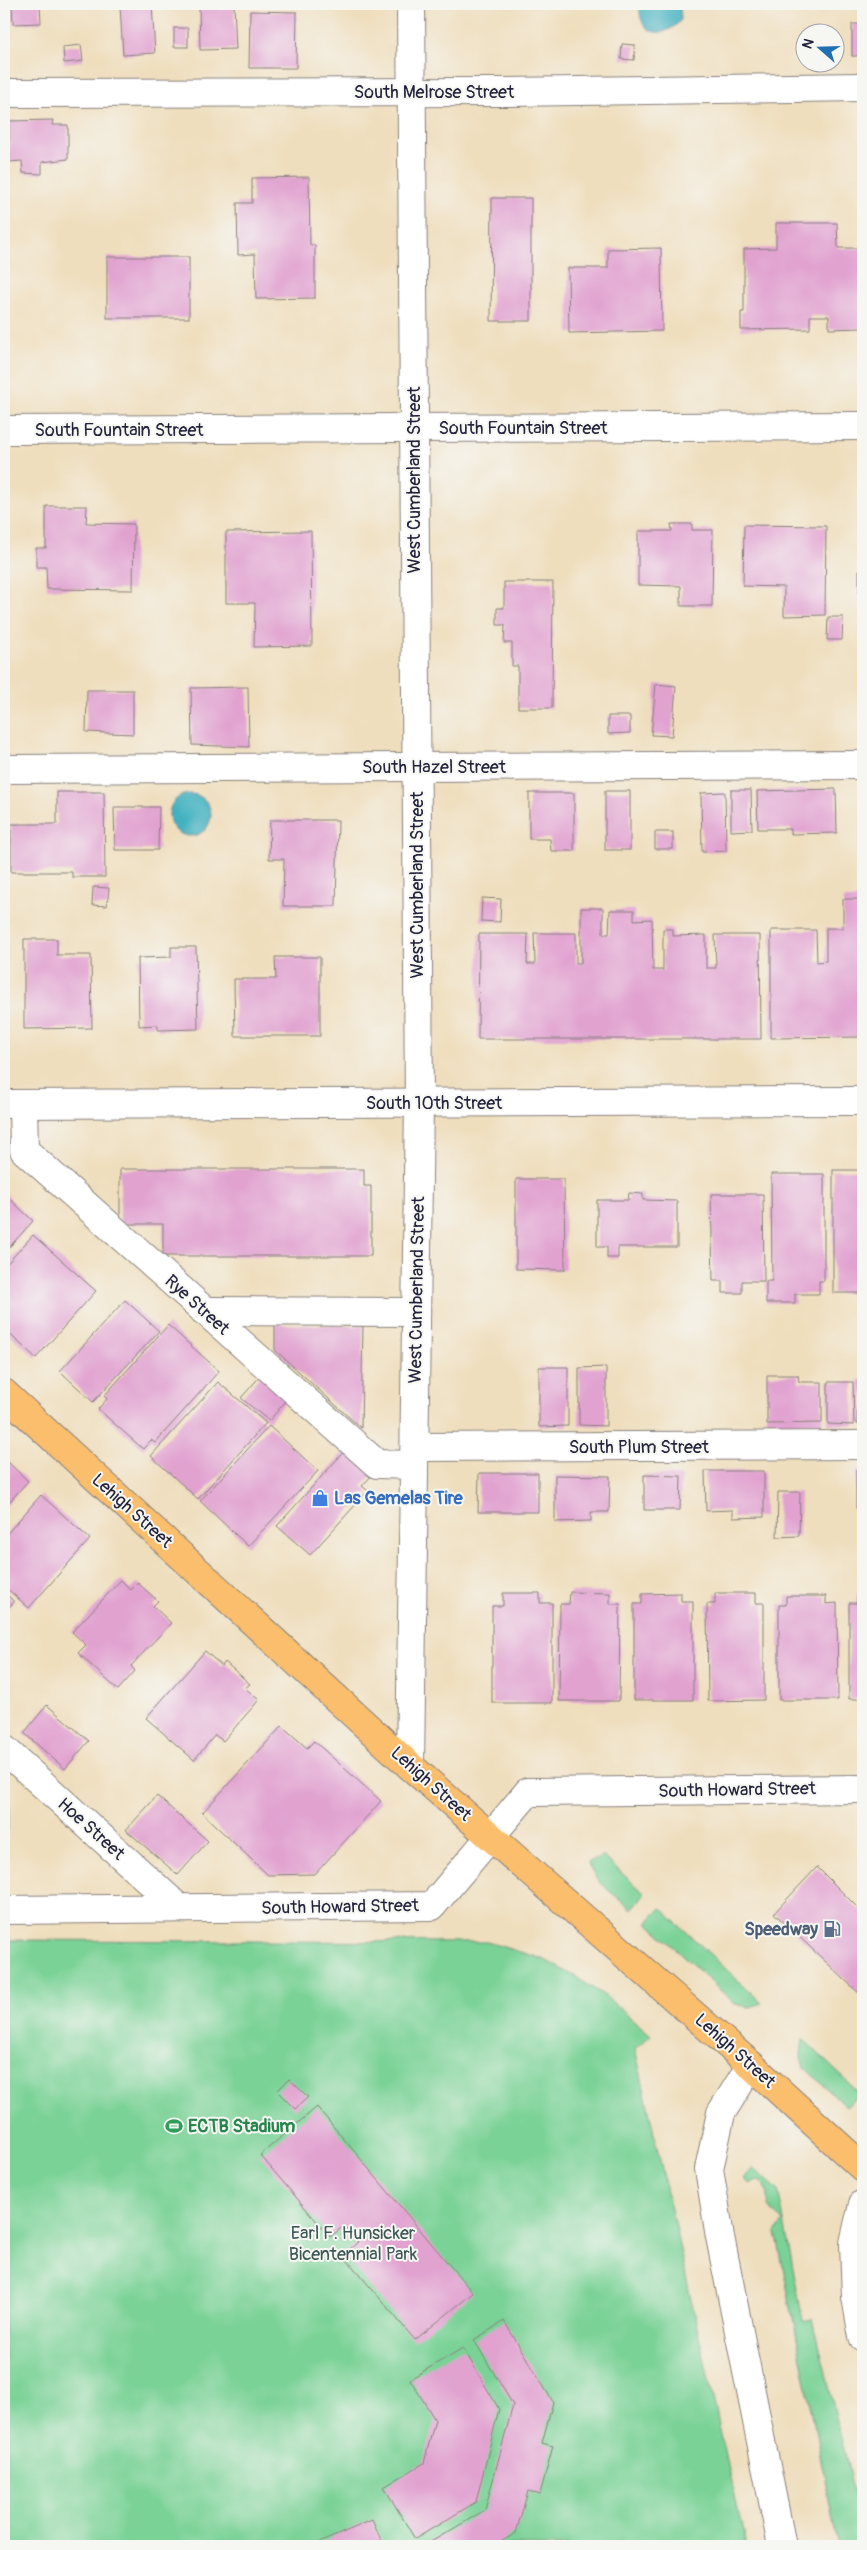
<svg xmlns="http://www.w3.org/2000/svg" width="867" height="2550" font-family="Pangolin,sans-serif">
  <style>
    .green { fill: #7ad296; stroke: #4e7a68 }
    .water { fill: #43b1c0; stroke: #326a7e }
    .building { fill: #e1a2d0 }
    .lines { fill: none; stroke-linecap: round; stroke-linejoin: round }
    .minor-casing { stroke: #88807c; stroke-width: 30 }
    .major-casing { stroke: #88807c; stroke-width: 30 }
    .minor { stroke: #fff; stroke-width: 28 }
    .major { stroke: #fabe6d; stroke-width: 28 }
    .labels { text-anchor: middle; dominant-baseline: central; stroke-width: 4; stroke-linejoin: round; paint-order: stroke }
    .street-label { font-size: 18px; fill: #22223b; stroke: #f6f6f2 }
    .shop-label { font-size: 18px; font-weight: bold; fill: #366cbe; stroke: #f6f6f2; text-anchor: start }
    .service-label { font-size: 18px; font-weight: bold; fill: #4e5e75; stroke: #f6f6f2; text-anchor: end }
    .leisure-label { font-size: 18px; font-weight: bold; fill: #27864d; stroke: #f6f6f2; text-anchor: start }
    .park-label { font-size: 18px; fill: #3c5756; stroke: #f6f6f2 }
  </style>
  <rect width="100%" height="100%" fill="#f6f6f2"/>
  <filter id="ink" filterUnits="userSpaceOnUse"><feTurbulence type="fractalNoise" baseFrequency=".02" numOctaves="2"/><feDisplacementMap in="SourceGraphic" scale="10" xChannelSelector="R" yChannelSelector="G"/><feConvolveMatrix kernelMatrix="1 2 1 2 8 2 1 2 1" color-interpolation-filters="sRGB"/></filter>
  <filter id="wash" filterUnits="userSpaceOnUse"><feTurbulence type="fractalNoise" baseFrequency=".0096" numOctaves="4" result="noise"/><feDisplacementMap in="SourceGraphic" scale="20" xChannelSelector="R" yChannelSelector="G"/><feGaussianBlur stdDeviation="1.12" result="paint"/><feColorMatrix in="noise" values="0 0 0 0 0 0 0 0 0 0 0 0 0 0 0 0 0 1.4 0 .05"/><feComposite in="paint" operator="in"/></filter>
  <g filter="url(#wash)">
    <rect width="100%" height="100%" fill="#efdebd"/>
    <g class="green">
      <path d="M604,1857l41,37 -13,15c-14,-12 -40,-28 -44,-47z"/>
      <polygon points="661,1908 762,2003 750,2007 735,2004 647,1922"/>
      <polygon points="4,1940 487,1942 543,1959 576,1977 605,1996 651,2035 635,2048 746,2546 4,2546"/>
      <polygon points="803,2039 859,2093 847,2107 805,2068 801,2055"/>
      <path d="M753,2168l25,22 25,131 10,-2 50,212v15h-25l-62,-314 7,-10c-3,-4 -8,-7 -11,-11 -9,-12 3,-21 -15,-31l-7,4 -6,-5z"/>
    </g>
    <g class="water">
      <path d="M640,4h40l1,16c-19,22 -44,13 -41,-16z"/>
      <circle cx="190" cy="815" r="21"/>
    </g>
    <g id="blocks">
      <g class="building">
        <polygon points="12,4 40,4 41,23 13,24"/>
        <polygon points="152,4 155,53 123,55 120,6"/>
        <polygon points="234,5 236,49 200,50 199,6"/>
        <polygon points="250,11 297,12 296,68 249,68"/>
        <rect x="852" y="24" width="11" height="32"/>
        <rect x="174" y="28" width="14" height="19"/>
        <polygon points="622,44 635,45 634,60 621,59"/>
        <polygon points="81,45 83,61 64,63 63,47"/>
        <polygon points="53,120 52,125 68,125 68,159 42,162 42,174 23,173 22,161 9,162 9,121"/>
        <polygon points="309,177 310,245 315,245 315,298 256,299 255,254 238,255 237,203 252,203 252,178"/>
        <polygon points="492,198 531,198 531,321 491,321"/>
        <polygon points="776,223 837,223 838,248 863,248 863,328 829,329 829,316 810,316 810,329 741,330 741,312 744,312 744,249 776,248"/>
        <polygon points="661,248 662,331 569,333 568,268 608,268 608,249"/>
        <rect x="107" y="257" width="82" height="61"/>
        <polygon points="46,506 87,506 86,523 134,524 133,590 47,589 46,567 36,567 36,548 46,548"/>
        <polygon points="671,524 692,524 692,530 713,530 712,606 681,606 681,586 638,585 638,531 672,531"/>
        <polygon points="744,525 826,526 825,615 784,616 784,587 743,586"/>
        <polygon points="311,531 312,646 254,647 255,603 226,603 226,532"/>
        <polygon points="863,569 863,602 859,602 859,570"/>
        <polygon points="504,582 553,582 552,708 518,708 518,666 512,666 512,643 504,643 505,625 497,625 497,608 504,608"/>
        <polygon points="828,617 843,617 842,640 827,640"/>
        <polygon points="656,684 676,686 672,736 651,735"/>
        <polygon points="248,687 249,747 192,745 191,688"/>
        <polygon points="87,690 133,690 133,734 86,732"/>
        <polygon points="608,716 630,716 630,733 608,734"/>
        <polygon points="836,789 837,833 791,834 791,829 758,829 757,791"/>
        <polygon points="731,790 751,790 752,830 731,831"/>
        <rect x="605" y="791" width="25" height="59"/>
        <polygon points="57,792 104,792 105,877 72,877 72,872 11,872 11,824 57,824"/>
        <polygon points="725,792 726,851 702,852 701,793"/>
        <polygon points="529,793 574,793 574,851 551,851 550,839 529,839"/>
        <polygon points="114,807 159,807 158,850 115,850"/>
        <polygon points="270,820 338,820 336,906 283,906 284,859 269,859"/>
        <rect x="655" y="832" width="18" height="17"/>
        <polygon points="93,887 109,888 107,906 92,905"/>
        <polygon points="482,898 501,899 500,922 481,921"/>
        <polygon points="843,899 863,899 863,1037 771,1038 771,930 816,930 817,962 826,961 826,928 843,928"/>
        <polygon points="581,908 603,908 603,934 609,934 610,910 634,910 634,920 652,919 653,970 663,970 663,929 673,929 673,936 706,935 706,968 716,968 715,935 760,935 761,1039 478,1039 479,934 528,934 527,964 535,964 534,933 576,933 576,963 581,963"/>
        <polygon points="24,939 57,939 57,955 91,955 92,1028 24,1029"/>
        <polygon points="171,947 196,947 198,1029 158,1030 158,1025 139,1026 138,958 171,957"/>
        <polygon points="275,957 320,957 320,1036 235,1036 234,979 276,979"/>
        <polygon points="120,1169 364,1169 364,1186 371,1186 371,1256 163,1256 163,1224 120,1224"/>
        <rect x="833" y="1170" width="30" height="123"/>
        <polygon points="771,1174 824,1174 824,1281 819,1281 819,1294 795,1294 795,1303 766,1303 766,1281 772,1281"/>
        <polygon points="516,1179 564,1179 565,1270 516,1269"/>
        <polygon points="4,1193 33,1221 4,1253"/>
        <polygon points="629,1193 643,1194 643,1200 677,1201 677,1247 618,1247 618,1258 607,1258 607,1247 597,1247 597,1200 628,1200"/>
        <polygon points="711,1194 763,1194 764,1281 742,1281 742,1293 723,1293 723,1281 713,1281"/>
        <polygon points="33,1235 96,1291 36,1358 4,1329 4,1267"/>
        <polygon points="125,1300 159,1331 93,1402 60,1371"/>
        <polygon points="275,1324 363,1326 361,1428 275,1350"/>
        <polygon points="168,1325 219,1371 155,1443 151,1440 143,1449 98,1409 107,1399 104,1396"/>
        <polygon points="539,1367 568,1367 568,1426 539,1427"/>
        <polygon points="606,1367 606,1426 579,1425 579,1368"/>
        <polygon points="263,1373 290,1396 269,1421 241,1398"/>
        <polygon points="767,1375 798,1375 799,1382 822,1382 822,1423 767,1424"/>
        <polygon points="858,1380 863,1380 863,1424 857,1424"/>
        <polygon points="218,1382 266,1423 198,1499 151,1456"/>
        <polygon points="828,1382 853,1382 854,1425 828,1424"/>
        <polygon points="269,1426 318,1471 248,1546 200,1501"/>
        <polygon points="348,1447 375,1472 362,1486 368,1491 310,1555 277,1526"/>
        <polygon points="4,1458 28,1481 4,1508"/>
        <rect x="856" y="1470" width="7" height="38"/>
        <polygon points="705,1471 764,1471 764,1517 733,1518 733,1510 706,1511"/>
        <polygon points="479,1473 538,1473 538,1512 478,1512"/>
        <polygon points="555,1475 610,1476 609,1512 591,1512 591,1521 555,1522"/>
        <polygon points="644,1475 681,1476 680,1510 644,1510"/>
        <polygon points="778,1492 800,1492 799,1536 777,1537"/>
        <polygon points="41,1495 90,1539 29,1608 4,1586 4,1537"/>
        <polygon points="121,1580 131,1590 138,1583 158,1601 153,1606 171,1623 131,1666 135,1671 118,1690 78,1653 86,1645 72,1632"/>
        <polygon points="4,1591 14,1602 4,1612"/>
        <polygon points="857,1591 863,1591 863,1699 849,1699 849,1603 857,1603"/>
        <polygon points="570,1592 610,1593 610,1604 620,1604 619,1701 559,1701 560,1604 569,1604"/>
        <polygon points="503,1593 540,1593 540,1603 552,1603 552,1703 492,1703 492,1606 503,1606"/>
        <polygon points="681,1593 681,1601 693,1601 693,1700 634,1700 634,1604 642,1604 642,1594"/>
        <polygon points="715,1593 756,1593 756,1603 764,1603 764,1700 708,1701 707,1604 715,1604"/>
        <polygon points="786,1596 826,1596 826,1604 837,1603 838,1700 779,1700 779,1605 786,1605"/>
        <polygon points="205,1651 222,1666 225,1662 250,1684 245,1688 259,1700 223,1741 215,1735 194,1760 146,1718"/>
        <polygon points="47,1705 89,1741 65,1769 24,1733"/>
        <polygon points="282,1726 307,1748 314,1741 381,1801 315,1874 268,1875 202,1813"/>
        <rect x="4" y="1787" width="3" height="52"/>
        <polygon points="157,1796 208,1841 178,1875 126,1830"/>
        <polygon points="817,1867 863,1913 863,1997 774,1913"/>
        <polygon points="289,2079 308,2097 295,2109 277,2091"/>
        <polygon points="317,2107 473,2293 415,2340 343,2255 358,2242 344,2226 330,2237 260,2155"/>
        <polygon points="504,2321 553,2402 542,2443 553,2446 540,2494 528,2491 516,2533 494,2546 424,2546 485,2510 513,2405 474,2340"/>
        <polygon points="463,2348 499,2409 476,2502 415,2539 384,2487 424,2463 435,2420 410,2379"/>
        <polygon points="372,2520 384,2546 312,2546"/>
      </g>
    </g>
  </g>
  <g filter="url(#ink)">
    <use href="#blocks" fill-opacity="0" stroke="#88807c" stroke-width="1"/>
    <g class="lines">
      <g class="minor-casing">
        <g id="minor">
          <polyline points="4,93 507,92 863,87"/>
          <polyline points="4,430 863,426"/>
          <polyline points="4,769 863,765"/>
          <polyline points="4,1104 863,1101"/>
          <polyline points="23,1104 24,1150 377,1464 414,1465"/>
          <polyline points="204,1311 416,1312"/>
          <polyline points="415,1447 863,1445"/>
          <polyline points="4,1749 179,1908"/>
          <polyline points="410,1766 419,1103 411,4"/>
          <polyline points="4,1910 432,1906 528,1792 863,1789"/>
          <polyline points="751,2065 721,2113 709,2169 720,2237 782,2546"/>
          <polyline points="863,2204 854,2243 856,2297 863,2337"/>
        </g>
      </g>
      <g class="major-casing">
        <polyline id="major" points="4,1393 410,1766 751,2065 863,2168"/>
      </g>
      <use href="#minor" class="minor"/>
      <use href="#major" class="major"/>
    </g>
  </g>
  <defs>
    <g id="shop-bare" transform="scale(1.35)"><path d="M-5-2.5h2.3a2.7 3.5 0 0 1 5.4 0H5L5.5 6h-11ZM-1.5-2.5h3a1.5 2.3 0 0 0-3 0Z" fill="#3f7fe0" stroke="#f6f6f2" stroke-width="2.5" paint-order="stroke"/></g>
    <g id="fuel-bare" transform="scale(1.35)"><path d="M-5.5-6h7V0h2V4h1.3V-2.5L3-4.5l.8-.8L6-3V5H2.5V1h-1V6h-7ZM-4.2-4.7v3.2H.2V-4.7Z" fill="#5c6f8a" stroke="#f6f6f2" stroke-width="2.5" paint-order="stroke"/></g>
    <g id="stadium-bare" transform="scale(1.35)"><path d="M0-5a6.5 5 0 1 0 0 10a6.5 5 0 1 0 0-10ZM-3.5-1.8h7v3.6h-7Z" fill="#2e9e5b" stroke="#f6f6f2" stroke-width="2.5" paint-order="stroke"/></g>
  </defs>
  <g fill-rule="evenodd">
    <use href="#shop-bare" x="320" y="1498"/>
    <use href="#fuel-bare" x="832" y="1929"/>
    <use href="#stadium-bare" x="174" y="2126"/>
  </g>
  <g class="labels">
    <g class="street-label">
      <text x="434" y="92">South Melrose Street</text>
      <text x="523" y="428">South Fountain Street</text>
      <text x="119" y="430">South Fountain Street</text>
      <text transform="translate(414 480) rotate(-90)">West Cumberland Street</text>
      <text x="434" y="767">South Hazel Street</text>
      <text transform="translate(417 885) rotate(-90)">West Cumberland Street</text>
      <text x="434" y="1103">South 10th Street</text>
      <text transform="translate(417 1290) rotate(-89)">West Cumberland Street</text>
      <text transform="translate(197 1305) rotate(42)">Rye Street</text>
      <text x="639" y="1447">South Plum Street</text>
      <text transform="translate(132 1511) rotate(42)">Lehigh Street</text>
      <text transform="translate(431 1784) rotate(42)">Lehigh Street</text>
      <text transform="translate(737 1790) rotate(-1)">South Howard Street</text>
      <text transform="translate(91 1829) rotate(42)">Hoe Street</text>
      <text transform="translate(340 1907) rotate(-1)">South Howard Street</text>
      <text transform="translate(735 2051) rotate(42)">Lehigh Street</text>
    </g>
    <g class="shop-label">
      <text x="334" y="1498">Las Gemelas Tire</text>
    </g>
    <g class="service-label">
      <text x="818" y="1929">Speedway</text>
    </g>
    <g class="leisure-label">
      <text x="188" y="2126">ECTB Stadium</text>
    </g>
    <g class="park-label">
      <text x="353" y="2233">Earl F. Hunsicker<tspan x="353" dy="21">Bicentennial Park</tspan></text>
    </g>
  </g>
  <rect width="867" height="2550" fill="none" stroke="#f6f6f2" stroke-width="20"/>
  <g transform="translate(820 48) rotate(290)"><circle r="24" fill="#f6f6f2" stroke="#a1a1a9"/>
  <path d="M0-4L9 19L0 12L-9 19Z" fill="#1f6fb2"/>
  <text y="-8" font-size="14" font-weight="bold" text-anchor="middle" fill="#22223b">N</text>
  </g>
</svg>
